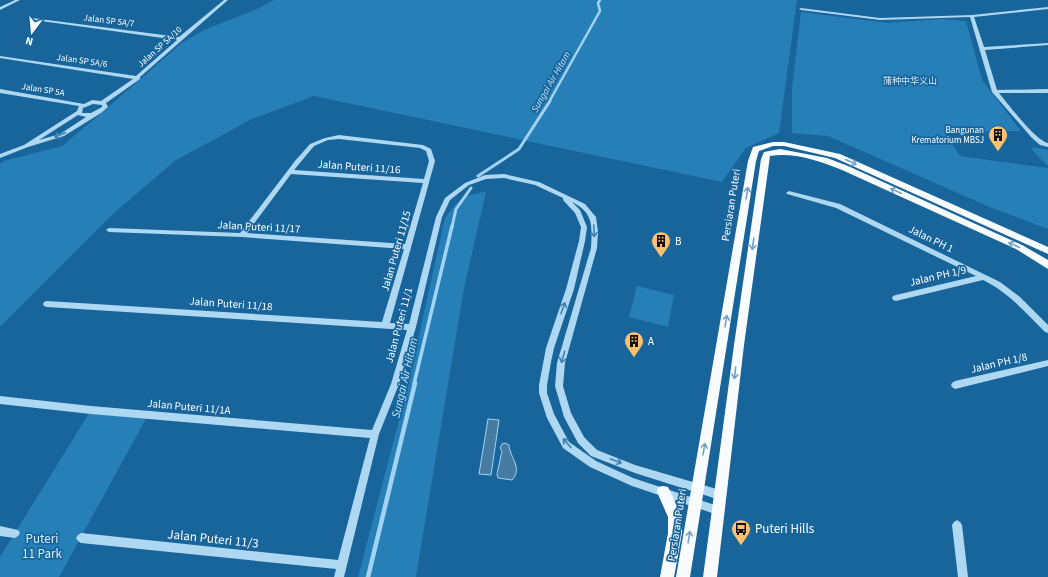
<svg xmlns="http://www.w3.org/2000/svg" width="1048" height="577" font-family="'Source Sans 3','Noto Sans SC',sans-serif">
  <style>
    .green { fill: #277fb8 }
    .water { fill: #467ca2; stroke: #a1d4f4 }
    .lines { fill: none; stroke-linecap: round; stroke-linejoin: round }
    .stream-far3 { stroke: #a1d4f4; stroke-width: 2.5 }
    .stream-far2 { stroke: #a1d4f4; stroke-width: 3 }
    .stream-far1 { stroke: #a1d4f4; stroke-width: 3.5 }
    .stream { stroke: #a1d4f4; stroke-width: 4.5 }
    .minor { fill: #aed7f2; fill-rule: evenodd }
    .major { fill: #f9fcff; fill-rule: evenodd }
    .oneway { stroke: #3e82b2 }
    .oneway2 { stroke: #72a1c4 }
    .labels { text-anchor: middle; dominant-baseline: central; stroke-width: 3.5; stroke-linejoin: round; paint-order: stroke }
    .far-street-label { font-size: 9px; fill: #fff; stroke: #18659c }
    .far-park-label { font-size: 9px; fill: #d6edfc; stroke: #18659c }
    .far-poi-label { font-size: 9px; fill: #fff; stroke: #18659c; text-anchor: end }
    .far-water-label { font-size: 10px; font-style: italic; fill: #bee2f8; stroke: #18659c }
    .street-label { font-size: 11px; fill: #fff; stroke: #18659c }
    .poi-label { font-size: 11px; fill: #fff; stroke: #18659c; text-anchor: start }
    .water-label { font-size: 12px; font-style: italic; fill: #bee2f8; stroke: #18659c }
    .near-poi-label { font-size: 13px; fill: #fff; stroke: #18659c; text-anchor: start }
    .near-park-label { font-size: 13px; fill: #d6edfc; stroke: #18659c }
    .near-street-label { font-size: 13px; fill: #fff; stroke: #18659c }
  </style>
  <rect width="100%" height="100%" fill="#18659c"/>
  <g class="green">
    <polygon points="274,0 797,0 779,133 746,148 722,182 314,96 252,119 176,160 114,213 0,327 0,164 4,161 62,146 98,116 182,43 204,30 257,9"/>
    <polygon points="801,12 887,23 941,19 966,21 982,80 1021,131 945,132 960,156 1048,168 1048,229 992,208 828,136 792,133 792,88"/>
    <polygon points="1033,147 1048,150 1048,166 1032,150"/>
    <path d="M486,192l-22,96 -48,289h-58l48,-183 39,-176c15,-19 16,-23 41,-26z"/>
    <polygon points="637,286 674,295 668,327 629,317"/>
    <polygon points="91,410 148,415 59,577 0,577 0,557"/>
  </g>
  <g class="water">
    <polygon points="488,419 499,420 491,475 479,474"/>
    <path d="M505,443l4,2c1,13 14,23 3,35l-14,-2 -1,-4 5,-23 -2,-3 2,-4z"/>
  </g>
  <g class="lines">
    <polyline class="stream-far3" points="549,102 600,11 598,3 600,0"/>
    <g class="stream-far2">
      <polyline points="478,176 519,149 550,101"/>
      <polyline points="452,227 456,209 471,188"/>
    </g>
    <polyline class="stream-far1" points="414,384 452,226"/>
    <polyline class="stream" points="368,577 415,383"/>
    <g class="minor">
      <polygon points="15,0 20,0 0,10 0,7"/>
      <path d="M224,0h4l-88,77v2l-34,24 2,4 -7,6 -37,23 -36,11 -28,11v-4l24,-9 53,-34 2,-5 -79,-13v-4l84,15 8,-4 9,1 32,-22 -133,-21v-2l136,20 41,-36 -143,-20h-2v-2l147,19zM93,104l9,1v2l-11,6h-9l1,-5zM78,115l8,2 -26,17 -21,6z"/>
      <path d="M1048,7v2l-74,8 10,30 64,-4v2l-63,5 12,40 51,-1v4h-49c9,11 37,48 49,50v4l-8,-2 -8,-7 -40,-46 -22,-75 -90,3 -79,-10 -2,-1 2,-1 79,10 92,-3z"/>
      <path d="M339,135l84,10 8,4 4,12 -45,162 19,1 27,-107 9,-19 20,-15 20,-8 19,-1 35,8 46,22 11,13 2,15 -1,16 -32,115 -2,23 8,27 13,24 13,13 38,15 85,25 3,2 2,3 -2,3 -3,2 -85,-27 -44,-17 -13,-13 -14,-26 -9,-31 2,-23 34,-115c1,-22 3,-35 -19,-46l8,8 7,17 -2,14 -11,48 -20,59 -3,14 -4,23v8l7,21 15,28 27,19 37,17 88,29 2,3 -2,3 -3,2 -86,-29 -42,-19 -27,-19 -16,-30 -8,-25v-8l7,-37 20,-59 13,-48 2,-14 -6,-14 -12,-13v-2l-28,-13 -31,-7 -18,1 -17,6 -19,15 -8,17 -26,110 -17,57 -20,50 -35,143h-10l2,-8 -255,-26 -3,-2 -2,-3 2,-3 3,-2 257,27 32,-122 -279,-24 -91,-10v-8l91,10 281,24 19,-46 16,-54 -360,-23 -3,-1 -1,-2 1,-2 3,-1 335,21 22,-73 -162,-12 -133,-5 -3,-2 3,-2 131,5 55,-72 15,-17 15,-6zM339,139l81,9 6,3 3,10 -5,18 -130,-9 20,-24 14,-6zM291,174l132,9 -18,61 -158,-11z"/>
      <path d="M789,191l51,13 160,78 20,15 28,28v8l-3,-1c-19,-19 -37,-40 -62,-52l-87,21 -3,-1 -1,-2 1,-2 3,-1 80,-19 -140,-68 -49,-14 -1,-1z"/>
      <polygon points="1048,360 1048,366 955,389 952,387 951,385 952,383 955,381"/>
      <polygon points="957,520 960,522 962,525 968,577 958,577 952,525 954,522"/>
      <polygon points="0,526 18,530 20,533 18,536 15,538 0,536"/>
    </g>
    <g class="major">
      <polygon points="773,142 784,142 840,154 1048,247 1048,254 835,158 784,146 773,146 759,151 756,161 690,577 676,577 748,161 753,147"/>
      <path d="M780,149l47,9 21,8 174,79 26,15v9l-32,-20 -174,-79c-22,-9 -48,-18 -72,-14l-26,189 -27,232h-14l31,-232 27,-186 3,-7z"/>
      <polygon points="663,486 668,487 682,516 682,533 674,577 660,577 668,533 668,517 657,492 658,487"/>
    </g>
  </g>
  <defs><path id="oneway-shaft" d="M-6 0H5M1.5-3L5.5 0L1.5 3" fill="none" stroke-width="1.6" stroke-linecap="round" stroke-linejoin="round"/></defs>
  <g class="oneway">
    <use href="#oneway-shaft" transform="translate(60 135) rotate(156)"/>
    <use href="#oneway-shaft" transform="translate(594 231) rotate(88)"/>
    <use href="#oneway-shaft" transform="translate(563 308) rotate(-71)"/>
    <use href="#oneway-shaft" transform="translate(563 357) rotate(106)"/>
    <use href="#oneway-shaft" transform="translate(567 443) rotate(-131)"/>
    <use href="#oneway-shaft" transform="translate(616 461) rotate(21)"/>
  </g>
  <g class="oneway2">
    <use href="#oneway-shaft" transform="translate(851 162) rotate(24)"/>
    <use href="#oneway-shaft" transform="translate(896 191) rotate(-155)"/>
    <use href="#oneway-shaft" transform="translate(747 193) rotate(-81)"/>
    <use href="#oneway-shaft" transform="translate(753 244) rotate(98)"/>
    <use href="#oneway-shaft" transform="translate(1014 245) rotate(-155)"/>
    <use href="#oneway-shaft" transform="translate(726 321) rotate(-80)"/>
    <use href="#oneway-shaft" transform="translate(735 373) rotate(97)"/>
    <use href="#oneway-shaft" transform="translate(704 449) rotate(-80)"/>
    <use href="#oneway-shaft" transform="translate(689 537) rotate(-81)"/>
  </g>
  <defs>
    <g id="building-pin" transform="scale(1)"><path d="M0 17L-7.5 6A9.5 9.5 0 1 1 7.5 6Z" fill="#ffc06f" stroke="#18659c"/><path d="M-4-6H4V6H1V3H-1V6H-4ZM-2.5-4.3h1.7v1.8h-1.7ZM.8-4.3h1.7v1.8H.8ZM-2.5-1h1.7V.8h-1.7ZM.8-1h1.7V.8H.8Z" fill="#111"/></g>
    <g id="bus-pin" transform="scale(1)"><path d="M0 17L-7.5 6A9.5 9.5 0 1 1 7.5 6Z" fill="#ffc06f" stroke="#18659c"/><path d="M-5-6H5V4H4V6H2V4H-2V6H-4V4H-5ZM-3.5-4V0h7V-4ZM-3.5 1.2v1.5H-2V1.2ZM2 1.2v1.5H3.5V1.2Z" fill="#111"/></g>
  </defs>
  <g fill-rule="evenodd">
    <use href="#building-pin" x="998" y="135"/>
    <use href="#building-pin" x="661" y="241"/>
    <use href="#building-pin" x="634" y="341"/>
    <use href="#bus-pin" x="741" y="529"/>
  </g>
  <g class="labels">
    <g class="far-street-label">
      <text transform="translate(109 21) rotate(7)">Jalan SP 5A/7</text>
      <text transform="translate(160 47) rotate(-42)">Jalan SP 5A/10</text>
      <text transform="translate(82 61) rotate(8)">Jalan SP 5A/6</text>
      <text transform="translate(43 90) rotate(9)">Jalan SP 5A</text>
    </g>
    <g class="far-park-label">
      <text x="910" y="81">蒲种中华义山</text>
    </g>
    <g class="far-poi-label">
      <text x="984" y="130">Bangunan<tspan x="984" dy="10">Krematorium MBSJ</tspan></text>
    </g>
    <g class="far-water-label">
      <text transform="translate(551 82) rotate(-60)">Sungai Air Hitam</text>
    </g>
    <g class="street-label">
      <text transform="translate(359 167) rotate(4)">Jalan Puteri 11/16</text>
      <text transform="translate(731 205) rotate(-81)">Persiaran Puteri</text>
      <text transform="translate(259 227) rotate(3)">Jalan Puteri 11/17</text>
      <text transform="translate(931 239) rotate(26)">Jalan PH 1</text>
      <text transform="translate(396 251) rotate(-74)">Jalan Puteri 11/15</text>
      <text transform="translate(938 276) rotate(-13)">Jalan PH 1/9</text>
      <text transform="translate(231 304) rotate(4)">Jalan Puteri 11/18</text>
      <text transform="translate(399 325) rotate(-75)">Jalan Puteri 11/1</text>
      <text transform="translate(999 363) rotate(-13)">Jalan PH 1/8</text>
      <text transform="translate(189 407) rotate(5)">Jalan Puteri 11/1A</text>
      <text transform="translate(677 525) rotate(-81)">Persiaran Puteri</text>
    </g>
    <g class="poi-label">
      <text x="675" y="241">B</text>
      <text x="648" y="341">A</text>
    </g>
    <g class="water-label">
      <text transform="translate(405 378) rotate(-77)">Sungai Air Hitam</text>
    </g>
    <g class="near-poi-label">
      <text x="755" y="529">Puteri Hills</text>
    </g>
    <g class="near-park-label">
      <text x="42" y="539">Puteri<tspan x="42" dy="15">11 Park</tspan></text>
    </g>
    <g class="near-street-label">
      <text transform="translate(213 539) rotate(6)">Jalan Puteri 11/3</text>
    </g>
  </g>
  <g transform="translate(32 32) rotate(196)" stroke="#18659c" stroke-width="3" paint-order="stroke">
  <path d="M0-3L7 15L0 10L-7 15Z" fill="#ffffff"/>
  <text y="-6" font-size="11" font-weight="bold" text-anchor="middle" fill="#ffffff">N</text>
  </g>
</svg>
